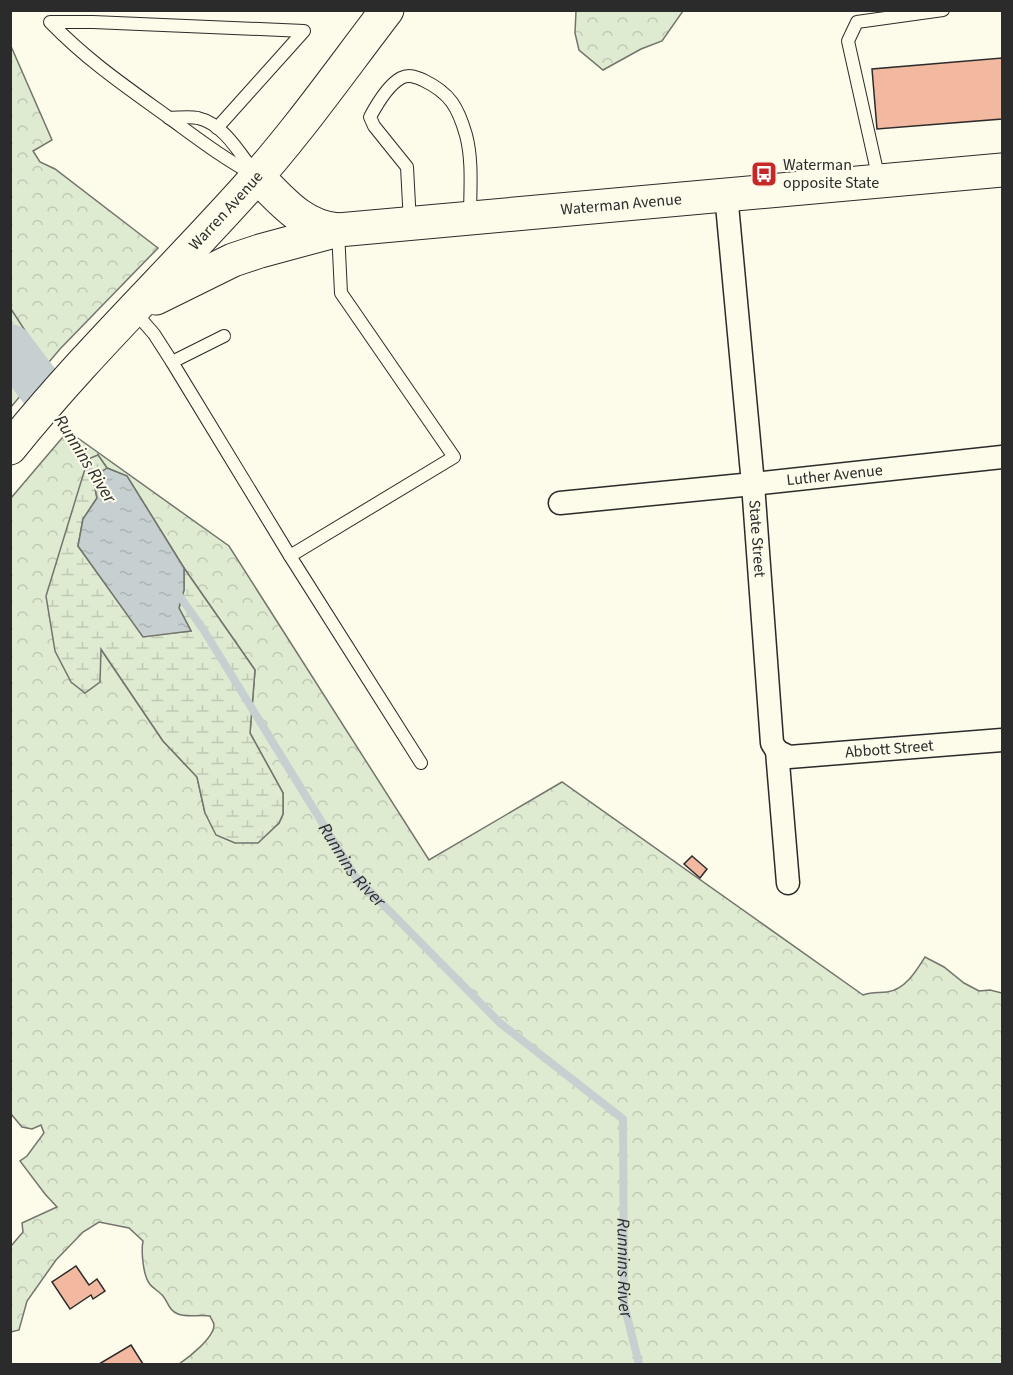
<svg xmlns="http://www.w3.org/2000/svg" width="1013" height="1375" font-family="'Source Sans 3',sans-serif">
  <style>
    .forest { fill: url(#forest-crowns); stroke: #74746e; stroke-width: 1.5; fill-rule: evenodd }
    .wetland { fill: url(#wetland-marsh); stroke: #74746e; stroke-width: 1.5 }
    .water { fill: url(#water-ripples); stroke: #74746e; stroke-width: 1.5 }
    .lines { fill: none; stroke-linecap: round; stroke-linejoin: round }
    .stream { stroke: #c7d0d0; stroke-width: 8 }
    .river { stroke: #c7d0d0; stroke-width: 46 }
    .building { fill: #f2b8a0; stroke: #2b2b2b; stroke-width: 1.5 }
    .lane-casing { stroke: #2b2b2b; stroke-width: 14 }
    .street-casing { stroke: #2b2b2b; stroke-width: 25 }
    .secondary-casing { stroke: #2b2b2b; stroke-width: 35 }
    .lane { stroke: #fdfbea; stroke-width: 12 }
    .street { stroke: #fdfbea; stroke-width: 22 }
    .secondary { stroke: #fdfbea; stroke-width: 33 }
    .labels { text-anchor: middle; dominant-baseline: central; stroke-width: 4.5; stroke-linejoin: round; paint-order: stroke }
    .poi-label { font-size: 16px; fill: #2b2b2b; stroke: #fdfbea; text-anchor: start }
    .street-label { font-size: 16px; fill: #2b2b2b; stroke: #fdfbea }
    .water-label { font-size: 18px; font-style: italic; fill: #2b2b2b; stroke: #fdfbea }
  </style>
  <defs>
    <pattern id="forest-crowns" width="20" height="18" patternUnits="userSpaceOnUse" patternTransform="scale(1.5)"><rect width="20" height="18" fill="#deebd1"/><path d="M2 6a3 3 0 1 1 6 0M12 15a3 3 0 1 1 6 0" fill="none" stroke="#bfcab4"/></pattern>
    <pattern id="wetland-marsh" width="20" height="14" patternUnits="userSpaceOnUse" patternTransform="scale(1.5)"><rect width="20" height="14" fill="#deebd1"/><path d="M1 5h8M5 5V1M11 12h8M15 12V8" fill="none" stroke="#bfcab4"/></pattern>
    <pattern id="water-ripples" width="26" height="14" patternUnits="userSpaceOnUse" patternTransform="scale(1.5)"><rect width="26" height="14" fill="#c7d0d0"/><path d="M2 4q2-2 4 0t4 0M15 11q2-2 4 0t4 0" fill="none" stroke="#abb3b3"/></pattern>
  </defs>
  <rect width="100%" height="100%" fill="#fdfbea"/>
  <g class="forest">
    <polygon points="576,11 576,10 683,11 662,41 641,49 603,70 579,50 575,33"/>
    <polygon points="10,44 52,140 33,151 40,162 55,169 158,248 60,349 11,407"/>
    <path d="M68,431l161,115 200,314 133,-78 301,213c9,-3 15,-2 24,-3 18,-2 30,-22 38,-35l19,10 20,16 15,8 11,-1 12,3v371h-823c9,-6 35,-26 35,-39 0,-3 -3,-6 -4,-9 -11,-2 -22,2 -32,-2 -9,-3 -10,-12 -15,-18 -4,-5 -11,-8 -14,-13 -6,-9 -8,-32 -6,-42l-14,-13 -30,-6 -16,10 -27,28 -29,41 -8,29 -8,2v-86l12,-14 -1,-9 35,-16 -12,-13 -25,-33 7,-5 17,-23 -3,-8 -9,4 -10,-2 -11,-13v-616zM98,455l9,13 20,8 57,92 71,102 -5,63 33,60v21l-4,9 -21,19 -53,-29 -8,-36 -34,-36 -63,-93z"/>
  </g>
  <g class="wetland">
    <polygon points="11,309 41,355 11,379 10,379"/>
    <polygon points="98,455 107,468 93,478 97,498 83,519 78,546 143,636 191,631 179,608 184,590 184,568 255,670 250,733 283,793 283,814 279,823 258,843 235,843 216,835 205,813 197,777 163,741 101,649 100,682 85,693 71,682 55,651 46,596 88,459"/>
  </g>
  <polygon class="water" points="107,468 127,476 184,568 184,590 179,608 191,631 143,637 78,546 83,519 97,498 93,478"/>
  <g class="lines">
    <g class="stream">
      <polyline points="54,410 78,453 99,484"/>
      <path id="s1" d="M176,591l27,38 152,247 145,147 123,96 1,185 15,60"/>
    </g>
    <polyline class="river" points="10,347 47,396"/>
  </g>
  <g class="building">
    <polygon points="1002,58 1002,119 877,129 872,69"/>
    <polygon points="692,856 707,869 700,878 684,864"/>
    <polygon points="76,1266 89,1285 97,1279 105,1291 93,1299 91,1295 70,1309 52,1282"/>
    <polygon points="131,1345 143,1364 99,1364"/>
  </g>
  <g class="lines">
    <g class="lane-casing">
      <g id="lane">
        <path d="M169,118c9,0 19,-2 29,0 26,6 42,36 57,55"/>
        <path d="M217,128l87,-97 -211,-9h-43c38,39 75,64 118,95 29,21 56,42 88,59"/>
        <polyline points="879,180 848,41 857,22 943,10"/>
        <path d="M410,223l-3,-56 -33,-41 -4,-9c7,-13 18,-32 31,-39 8,-4 15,-1 22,2 27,13 35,27 43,55 7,26 4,56 4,83"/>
        <polyline points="134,311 154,334 172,362 224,336"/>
        <polyline points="172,362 290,556 421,763"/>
        <polyline points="290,556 454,457 341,293 338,231"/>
      </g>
    </g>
    <g class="street-casing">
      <g id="street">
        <path id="s2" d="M726,194l27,290 19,259 5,8 11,132"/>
        <path id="s3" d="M560,503l193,-19 249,-27"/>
        <path id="s4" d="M777,751l12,6 213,-17"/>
      </g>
    </g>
    <g class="secondary-casing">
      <g id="secondary">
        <path id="s5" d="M257,176c24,24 45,51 81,54l664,-60"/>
        <polyline points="156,298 233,260 260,251 338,230"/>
        <path id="s6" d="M10,448c73,-91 158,-172 236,-259 51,-56 95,-119 141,-179"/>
      </g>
    </g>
    <use href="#lane" class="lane"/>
    <use href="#street" class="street"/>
    <use href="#secondary" class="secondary"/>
  </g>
  <defs>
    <g id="bus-square" transform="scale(1.35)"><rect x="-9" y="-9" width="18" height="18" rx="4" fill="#c62828" stroke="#fdfbea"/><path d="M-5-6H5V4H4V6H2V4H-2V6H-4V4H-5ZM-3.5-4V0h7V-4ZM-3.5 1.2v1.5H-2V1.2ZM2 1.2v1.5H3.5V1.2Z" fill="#fff"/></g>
  </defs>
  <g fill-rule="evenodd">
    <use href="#bus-square" x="764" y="174"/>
  </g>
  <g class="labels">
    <g class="poi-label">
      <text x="783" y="165">Waterman<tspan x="783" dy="18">opposite State</tspan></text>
    </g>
    <g class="street-label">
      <text stroke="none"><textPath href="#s5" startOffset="384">Waterman Avenue</textPath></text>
      <text stroke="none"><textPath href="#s6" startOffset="321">Warren Avenue</textPath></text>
      <text stroke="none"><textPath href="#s3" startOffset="276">Luther Avenue</textPath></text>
      <text stroke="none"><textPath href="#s2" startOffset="346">State Street</textPath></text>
      <text stroke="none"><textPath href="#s4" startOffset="114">Abbott Street</textPath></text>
    </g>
    <g class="water-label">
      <text transform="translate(85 459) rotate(58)">Runnins River</text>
      <text stroke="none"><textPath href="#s1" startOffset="326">Runnins River</textPath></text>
      <text stroke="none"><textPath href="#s1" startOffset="848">Runnins River</textPath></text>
    </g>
  </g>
  <rect width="1013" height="1375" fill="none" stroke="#2b2b2b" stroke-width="24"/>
</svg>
